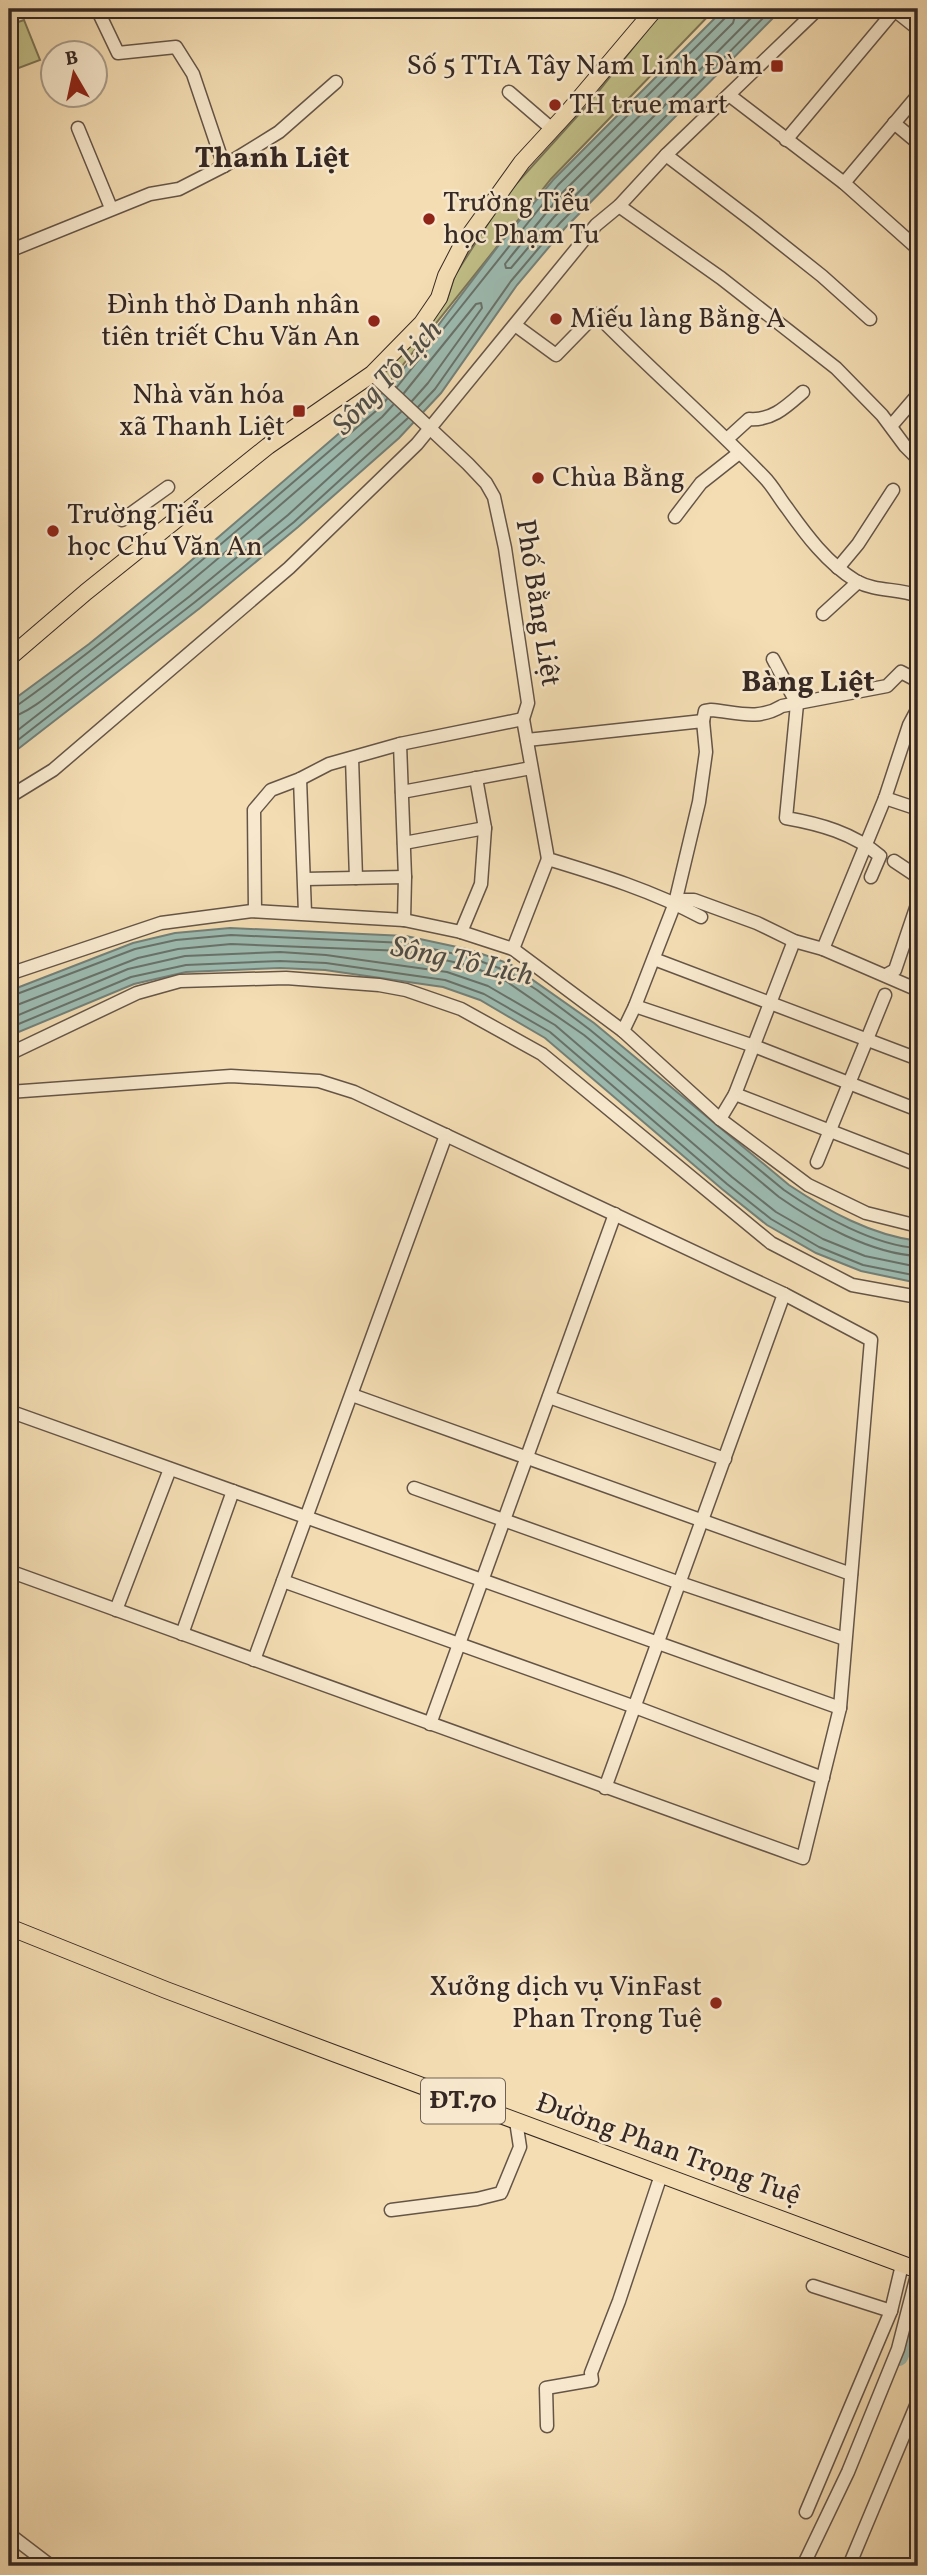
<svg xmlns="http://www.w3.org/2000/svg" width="927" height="2575" font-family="Vollkorn,serif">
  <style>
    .green { fill: #c1bf88; stroke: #7b7456; stroke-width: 2 }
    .water { fill: #9cbbb1; stroke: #738079; stroke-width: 2 }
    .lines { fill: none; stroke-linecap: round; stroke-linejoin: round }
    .shore { stroke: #68726a; stroke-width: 2 }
    .river { stroke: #9cbbb1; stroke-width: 18 }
    .minor-casing { stroke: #655548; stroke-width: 15 }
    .major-casing { stroke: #352824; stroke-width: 18 }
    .minor { stroke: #f8e9ce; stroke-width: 12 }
    .major { stroke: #f4ddb3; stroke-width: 16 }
    .poi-dot { fill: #8f2418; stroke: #f8e9ce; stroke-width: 2.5 }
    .labels { text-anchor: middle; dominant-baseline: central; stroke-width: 5; stroke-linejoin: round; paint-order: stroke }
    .shield { fill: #f8e9ce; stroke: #706257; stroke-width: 2 }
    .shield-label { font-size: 26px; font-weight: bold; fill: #352824 }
    .poi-label { font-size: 28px; fill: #352824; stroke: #f8e9ce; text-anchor: start }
    .street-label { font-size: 28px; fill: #352824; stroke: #f8e9ce }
    .neighbourhood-label { font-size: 30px; font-weight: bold; fill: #352824; stroke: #f8e9ce }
    .water-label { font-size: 30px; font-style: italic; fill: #4f4d47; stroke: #f8e9ce }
  </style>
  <rect width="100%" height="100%" fill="#f4ddb3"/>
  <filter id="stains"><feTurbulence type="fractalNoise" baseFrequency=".00286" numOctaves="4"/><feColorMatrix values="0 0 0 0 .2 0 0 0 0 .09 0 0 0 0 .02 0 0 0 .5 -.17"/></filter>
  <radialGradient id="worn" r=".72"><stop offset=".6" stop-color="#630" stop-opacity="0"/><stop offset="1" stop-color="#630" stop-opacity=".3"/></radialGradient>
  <g class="green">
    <polygon points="664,9 715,9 551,179 390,381 380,374 447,300 455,275 507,194 590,102"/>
    <polygon points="24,20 40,60 16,69 9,52 9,25"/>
  </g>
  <g class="water">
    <polygon points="724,9 782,9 565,228 517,285 441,393 399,438 298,527 200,608 9,756 9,703 89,644 179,571 372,405 418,352 499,245 553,180"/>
    <path d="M230,928l176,8 65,14 39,14 84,59 195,162c39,26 82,50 129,56v42l-57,-12 -45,-18 -49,-28 -45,-36 -177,-151 -65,-38 -37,-13 -118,-17 -45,-2 -94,4 -52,12 -125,52v-45l124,-48 42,-10z"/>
  </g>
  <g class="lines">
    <g class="shore">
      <polyline points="737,9 733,23 564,191 512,255 505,264 506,268 511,268 554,217 760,9"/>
      <polyline points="397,387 558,185 727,16 729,9"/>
      <polyline points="404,393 476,304 481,303 482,308 428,383 412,401"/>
      <polyline points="418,407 435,389 511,281 560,223 772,9"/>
      <path d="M9,708l6,-1c127,-91 243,-195 361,-296l11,-12"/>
      <path d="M9,717c19,-1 54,-34 70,-46 105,-80 203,-168 303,-254l11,-12"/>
      <polyline points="9,737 190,596 288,515 401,412"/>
      <polyline points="9,747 195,602 294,522 408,418"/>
      <path d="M9,997l126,-48 41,-9 55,-5 174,8 64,14 38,14 30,19 52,39 195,161c36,25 91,56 134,58"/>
      <path d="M9,1006l8,-1 121,-47 40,-9 53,-5 173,7 63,14 36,14 81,56 195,162c37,26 93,57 139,59"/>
      <polyline points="9,1019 128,969 185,956 280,952 326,955 447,972 488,986 555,1025 732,1177 776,1212 823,1239 865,1256 918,1267"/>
      <polyline points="9,1028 131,977 186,965 280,961 326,963 445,980 484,994 550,1032 727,1184 771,1219 819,1247 863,1265 918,1276"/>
    </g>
    <polyline class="river" points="899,2357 918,2312"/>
    <g class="minor-casing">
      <g id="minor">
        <polyline points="97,9 118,53 176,47 193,74 224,166"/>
        <polyline points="893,9 918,29"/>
        <polyline points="509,92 552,129"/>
        <polyline points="729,95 844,183 918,249"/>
        <polyline points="894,123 918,143"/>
        <polyline points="78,128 111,208"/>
        <polyline points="786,140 895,10"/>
        <polyline points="666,155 754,222 822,276 870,319"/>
        <polyline points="844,183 918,95"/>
        <polyline points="619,206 721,278 836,368 882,415 905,446 918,459"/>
        <polyline points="9,251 150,194 179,189 224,166 279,132 336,82"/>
        <path d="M515,325l41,30 40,-41c55,56 114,107 168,163 9,9 15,21 23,31 19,27 40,55 69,73 20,11 42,7 62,15"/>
        <path d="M372,374l96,90 18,19 8,14 11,51 23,155 -5,16 25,140c53,16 105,32 153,58"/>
        <polyline points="891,426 915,398"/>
        <path d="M727,439l22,-20c23,2 38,-13 54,-27"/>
        <polyline points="675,517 701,483 739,453"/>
        <polyline points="122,520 168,487"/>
        <polyline points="838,568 858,544 893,490"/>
        <polyline points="823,614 858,582"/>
        <polyline points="773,659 797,704"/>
        <path d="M797,704l-11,114c34,6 67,15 94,38l-9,21"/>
        <path d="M703,721l2,-10 6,-1c25,2 47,11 71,-4l105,-20 14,-14 17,9"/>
        <polyline points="527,740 703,721 706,752 699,802 675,903 635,1006 623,1031"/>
        <polyline points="400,744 405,877 404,920"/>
        <polyline points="352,758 356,878"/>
        <polyline points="300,779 305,913"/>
        <polyline points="402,792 531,768"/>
        <polyline points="9,797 53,770 289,568 417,444 596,225 619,206 666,155 818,9"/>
        <polyline points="885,798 918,809"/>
        <polyline points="404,843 485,828"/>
        <polyline points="894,861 918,877"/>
        <polyline points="305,879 405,877"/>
        <polyline points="675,903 684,900 694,900 757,923 794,941 823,949 918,990"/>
        <polyline points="255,911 254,810 271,790 300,779 329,764 400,744 523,719"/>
        <polyline points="461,932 481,884 485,828 476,778"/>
        <polyline points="513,949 548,859"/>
        <polyline points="823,949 885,798 909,725 918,708"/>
        <polyline points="654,959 918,1059"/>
        <polyline points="9,974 161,923 252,911 404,920 461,932 513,949 623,1031 720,1119 808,1185 866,1213 918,1226"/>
        <polyline points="886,975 895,970 918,902"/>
        <polyline points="635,1006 754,1046 918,1110"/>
        <polyline points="9,1054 137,993 180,981 286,978 379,985 406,990 461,1009 542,1054 771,1243 852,1285 918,1297"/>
        <polyline points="9,1092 231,1076 319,1081 354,1092 784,1294 871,1340 840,1708 803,1858 9,1571"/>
        <polyline points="735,1094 918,1165"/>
        <polyline points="720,1119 735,1094 794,941"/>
        <polyline points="817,1162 885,995"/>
        <polyline points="352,1395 851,1574"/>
        <polyline points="549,1397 725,1459"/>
        <polyline points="9,1411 840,1708"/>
        <polyline points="414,1488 680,1583 845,1639"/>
        <polyline points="283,1581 635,1707 823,1778"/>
        <polyline points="116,1610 170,1469"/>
        <polyline points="182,1634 233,1491"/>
        <polyline points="254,1660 446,1135"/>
        <polyline points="430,1724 615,1214"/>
        <polyline points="605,1788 784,1294"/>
        <polyline points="391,2210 477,2199 501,2193 520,2147 516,2121"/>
        <polyline points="813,2286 891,2311"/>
        <polyline points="547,2426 546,2388 592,2380 591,2373 619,2301 661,2175"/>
        <polyline points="806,2512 891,2311 902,2265"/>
        <polyline points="9,2534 51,2566"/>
        <polyline points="803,2566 848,2472 898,2349 918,2271"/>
        <polyline points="849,2566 918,2401"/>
      </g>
    </g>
    <g class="major-casing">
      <g id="major">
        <polyline points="9,658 86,592 268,446 372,374 422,323 439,298 446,276 461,247 522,162 568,112 655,9"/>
        <polyline points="9,1927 166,1990 336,2054 918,2270"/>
      </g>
    </g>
    <use href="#minor" class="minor"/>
    <use href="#major" class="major"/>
  </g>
  <g class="poi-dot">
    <rect x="770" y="59" width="14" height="14" rx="3.5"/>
    <circle cx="555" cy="105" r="7"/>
    <circle cx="429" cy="219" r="7"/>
    <circle cx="556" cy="319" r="7"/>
    <circle cx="374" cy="321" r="7"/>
    <rect x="292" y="404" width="14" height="14" rx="3.5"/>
    <circle cx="538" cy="478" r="7"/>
    <circle cx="53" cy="531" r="7"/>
    <circle cx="716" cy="2003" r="7"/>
  </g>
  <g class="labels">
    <rect class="shield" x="421" y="2078.5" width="84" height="45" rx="5"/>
    <g class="shield-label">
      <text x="463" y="2101">ĐT.70</text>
    </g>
    <g class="poi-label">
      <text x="763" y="66" text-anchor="end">Số 5 TT1A Tây Nam Linh Đàm</text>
      <text x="569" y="105">TH true mart</text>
      <text x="443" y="203">Trường Tiểu<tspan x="443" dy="32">học Phạm Tu</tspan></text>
      <text x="360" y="305" text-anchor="end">Đình thờ Danh nhân<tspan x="360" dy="32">tiên triết Chu Văn An</tspan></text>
      <text x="570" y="319">Miếu làng Bằng A</text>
      <text x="285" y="395" text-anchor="end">Nhà văn hóa<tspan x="285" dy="32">xã Thanh Liệt</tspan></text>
      <text x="552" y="478">Chùa Bằng</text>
      <text x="67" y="515">Trường Tiểu<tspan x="67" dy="32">học Chu Văn An</tspan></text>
      <text x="702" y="1987" text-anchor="end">Xưởng dịch vụ VinFast<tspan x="702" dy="32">Phan Trọng Tuệ</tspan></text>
    </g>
    <g class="street-label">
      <text transform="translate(537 603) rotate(81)">Phố Bằng Liệt</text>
      <text transform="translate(668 2150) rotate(20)">Đường Phan Trọng Tuệ</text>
    </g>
    <g class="neighbourhood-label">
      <text x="272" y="159">Thanh Liệt</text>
      <text x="808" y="683">Bàng Liệt</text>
    </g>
    <g class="water-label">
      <text transform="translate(388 378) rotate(-47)">Sông Tô Lịch</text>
      <text transform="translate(462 962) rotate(12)">Sông Tô Lịch</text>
    </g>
  </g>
  <rect width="927" height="2575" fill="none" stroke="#f4ddb3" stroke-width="35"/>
  <rect x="10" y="10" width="906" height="2554" fill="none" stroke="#352824" stroke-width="3.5"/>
  <rect x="18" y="18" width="892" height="2540" fill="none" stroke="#352824" stroke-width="2"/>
  <g transform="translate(74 74) rotate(351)"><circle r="33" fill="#f8e9ce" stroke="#aa9c8a" stroke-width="2"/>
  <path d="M0-5L12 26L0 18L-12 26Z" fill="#8f2418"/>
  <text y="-10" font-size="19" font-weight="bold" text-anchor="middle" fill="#352824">B</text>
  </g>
  <rect width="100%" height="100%" filter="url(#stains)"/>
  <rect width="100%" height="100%" fill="url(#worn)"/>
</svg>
